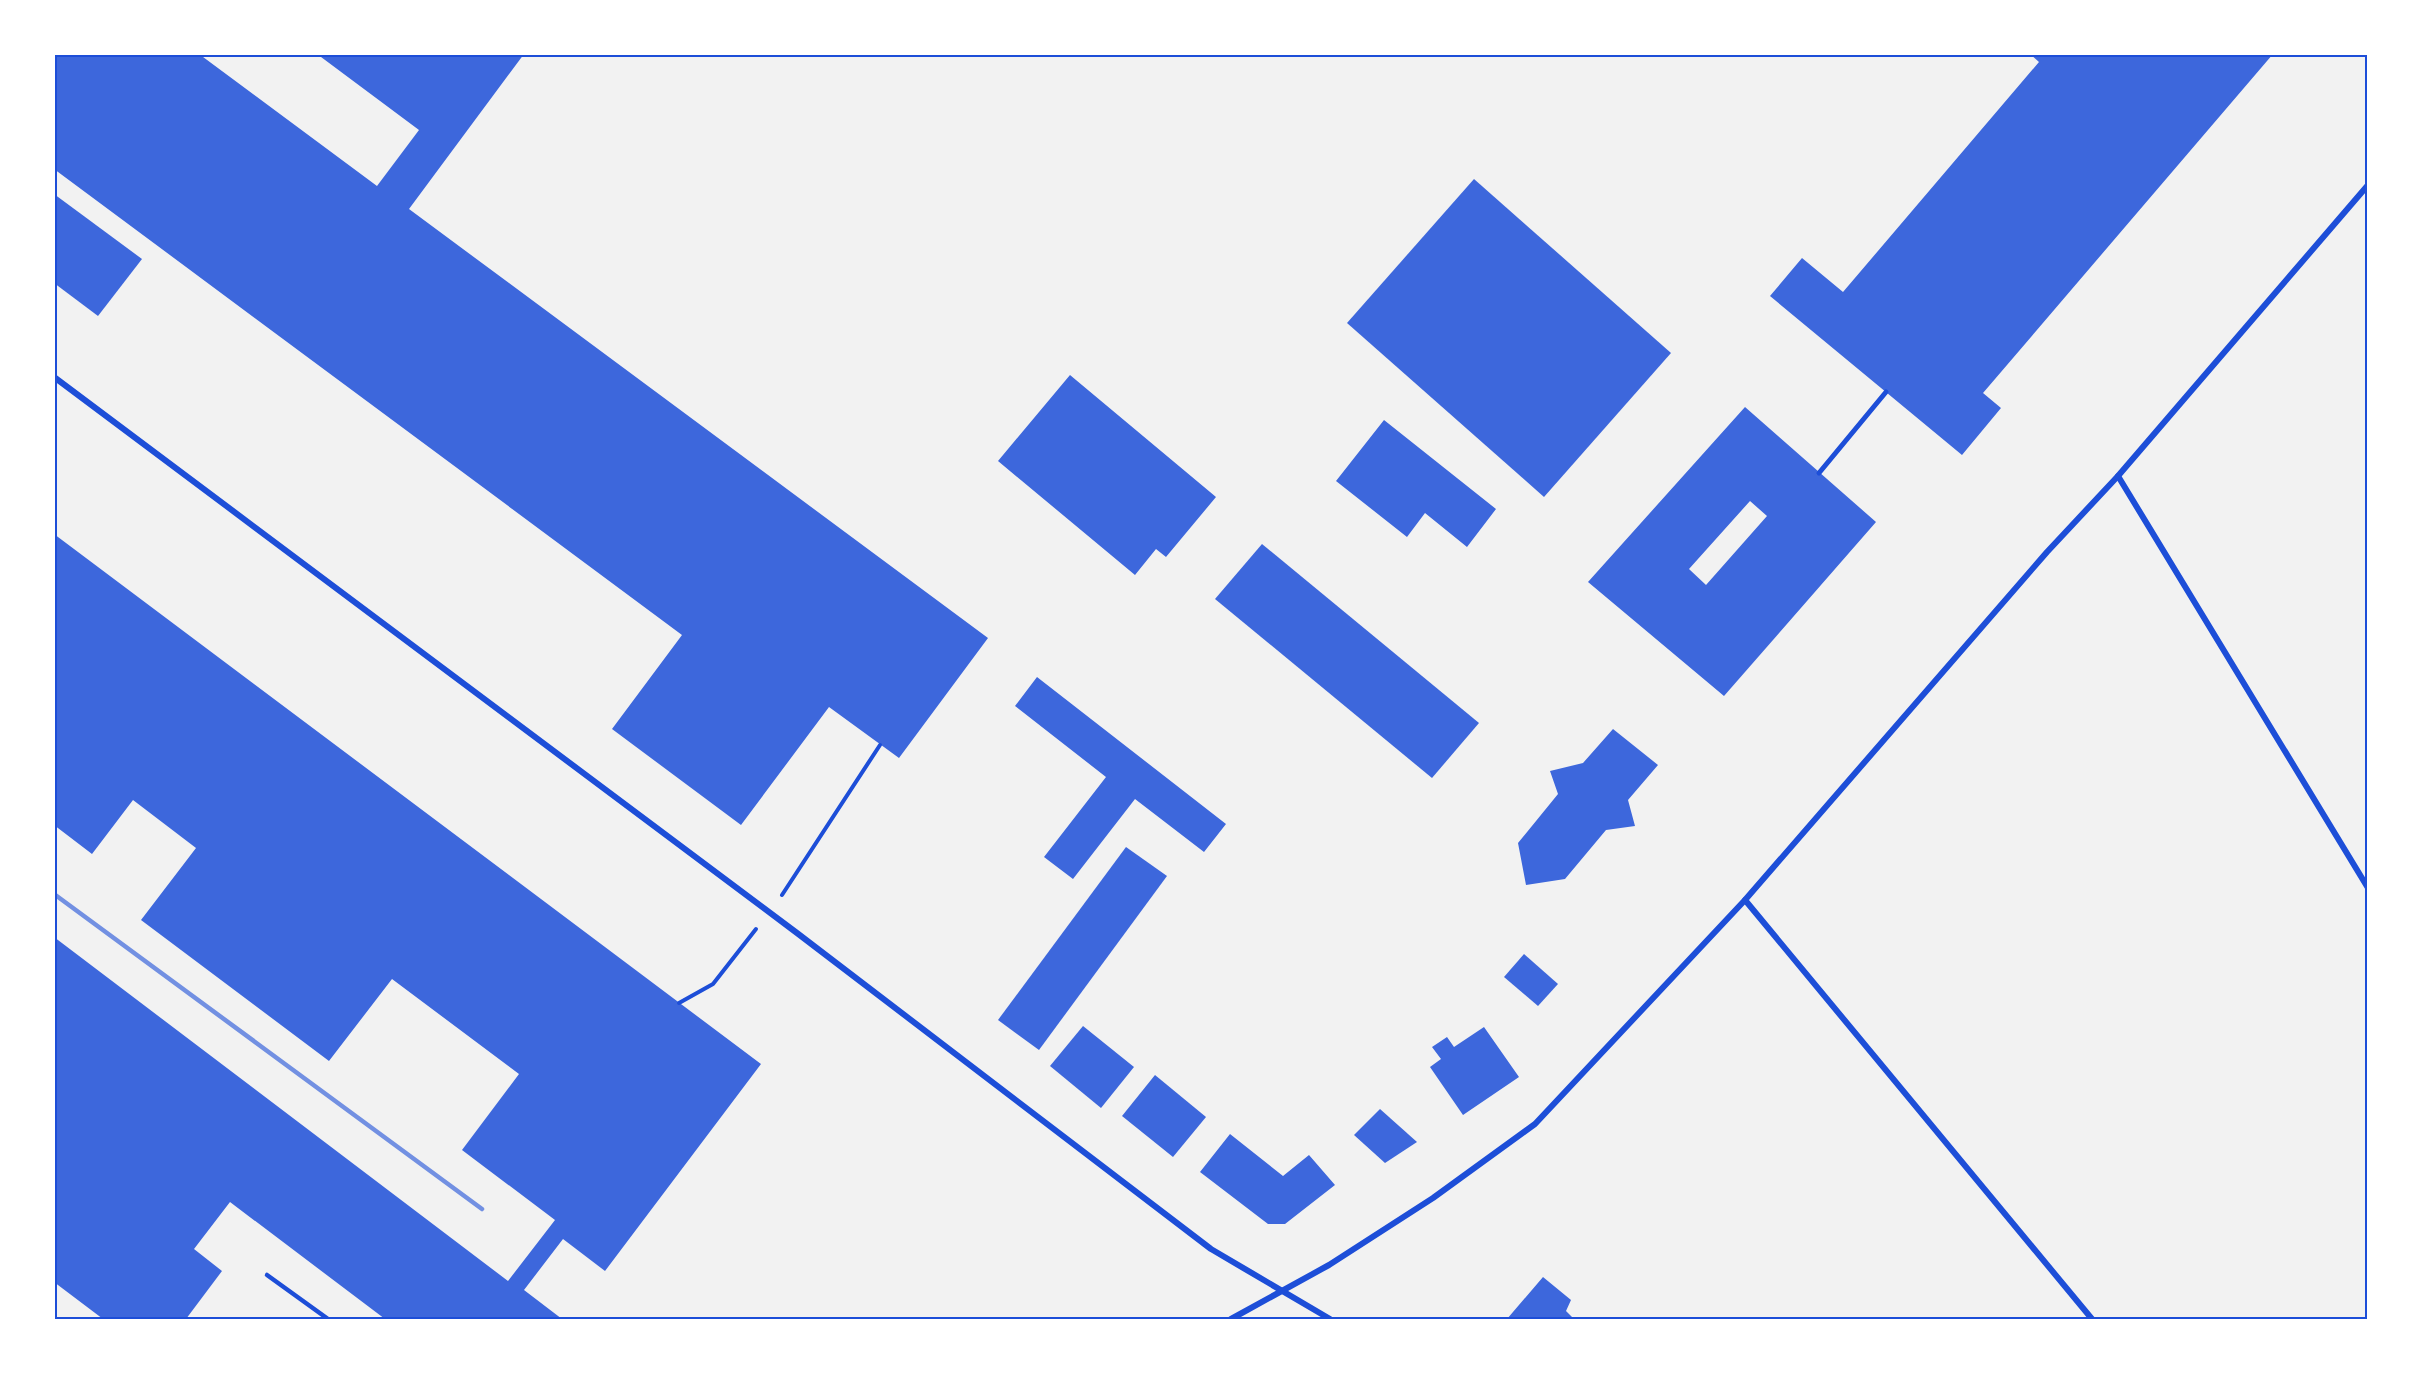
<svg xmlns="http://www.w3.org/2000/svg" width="2422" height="1373" font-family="'Work Sans',sans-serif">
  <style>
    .building { fill: #3d67dc; fill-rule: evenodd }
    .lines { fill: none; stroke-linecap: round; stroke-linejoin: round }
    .path { stroke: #1d4ed8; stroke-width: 4 }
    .service { stroke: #1d4ed8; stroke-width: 4.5 }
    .pedestrian { stroke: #1d4ed8; stroke-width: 5 }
    .minor { stroke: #1d4ed8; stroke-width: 6 }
    .rail { stroke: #7290e2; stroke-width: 4.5 }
    .neatline { fill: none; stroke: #1d4ed8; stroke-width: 2 }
  </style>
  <rect width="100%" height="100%" fill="#f2f2f2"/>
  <g class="building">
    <polygon points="54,54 199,54 377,186 419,130 317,54 524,54 409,209 988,638 899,758 829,707 741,825 612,729 682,635 54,169"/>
    <polygon points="2030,54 2273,54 1983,393 2001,408 1962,455 1770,296 1802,258 1843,292 2039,62"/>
    <polygon points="1474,179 1671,353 1544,497 1347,323"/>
    <polygon points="54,194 142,259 98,316 54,283"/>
    <polygon points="1070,375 1216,497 1166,557 1156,549 1135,575 998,461"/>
    <path d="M1745,407l131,115 -152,174 -136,-114zM1750,501l17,15 -61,69 -17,-16z"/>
    <polygon points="1384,420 1496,509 1467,547 1425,513 1407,537 1336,481"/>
    <polygon points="54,534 761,1064 605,1271 563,1239 524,1290 562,1319 385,1319 230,1202 194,1249 222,1271 186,1319 103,1319 54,1282 54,937 508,1281 555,1220 462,1150 519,1074 392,979 329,1061 141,920 196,848 133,800 92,854 54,825"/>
    <polygon points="1262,544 1479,723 1432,778 1215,599"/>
    <polygon points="1037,677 1226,824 1204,852 1135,799 1073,879 1044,857 1106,777 1015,706"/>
    <polygon points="1613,729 1658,765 1628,800 1635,826 1606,830 1565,879 1526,885 1518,843 1558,794 1550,771 1583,763"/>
    <polygon points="1126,847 1167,876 1039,1050 998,1020"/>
    <polygon points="1524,954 1558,984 1538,1006 1504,977"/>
    <polygon points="1083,1026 1134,1067 1101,1108 1050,1066"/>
    <polygon points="1484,1027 1519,1077 1463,1115 1430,1067 1441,1059 1432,1047 1447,1037 1454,1047"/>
    <polygon points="1155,1075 1206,1117 1173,1157 1122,1116"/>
    <polygon points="1380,1109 1417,1142 1385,1163 1354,1135"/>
    <polygon points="1230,1134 1283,1176 1309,1155 1335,1185 1285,1224 1268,1224 1200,1172"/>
    <polygon points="1543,1277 1571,1300 1566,1311 1574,1319 1507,1319"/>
  </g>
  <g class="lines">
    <g class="path">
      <polyline points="782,895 880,745"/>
      <polyline points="679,1003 713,984 756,929"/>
    </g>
    <polyline class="service" points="267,1275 328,1319"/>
    <polyline class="pedestrian" points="1819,473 1886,392"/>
    <g class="minor">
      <polyline points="54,377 797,933 1211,1249 1330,1319"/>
      <polyline points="2118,476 2368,888"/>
      <polyline points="1745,900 2092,1319"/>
      <polyline points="1231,1319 1329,1265 1433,1198 1535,1124 1745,900 2047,552 2118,476 2368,185"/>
    </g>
    <polyline class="rail" points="54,894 482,1209"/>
  </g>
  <rect width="2422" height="1373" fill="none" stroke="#ffffff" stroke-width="111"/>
  <rect x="56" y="56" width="2310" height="1262" class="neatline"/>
</svg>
